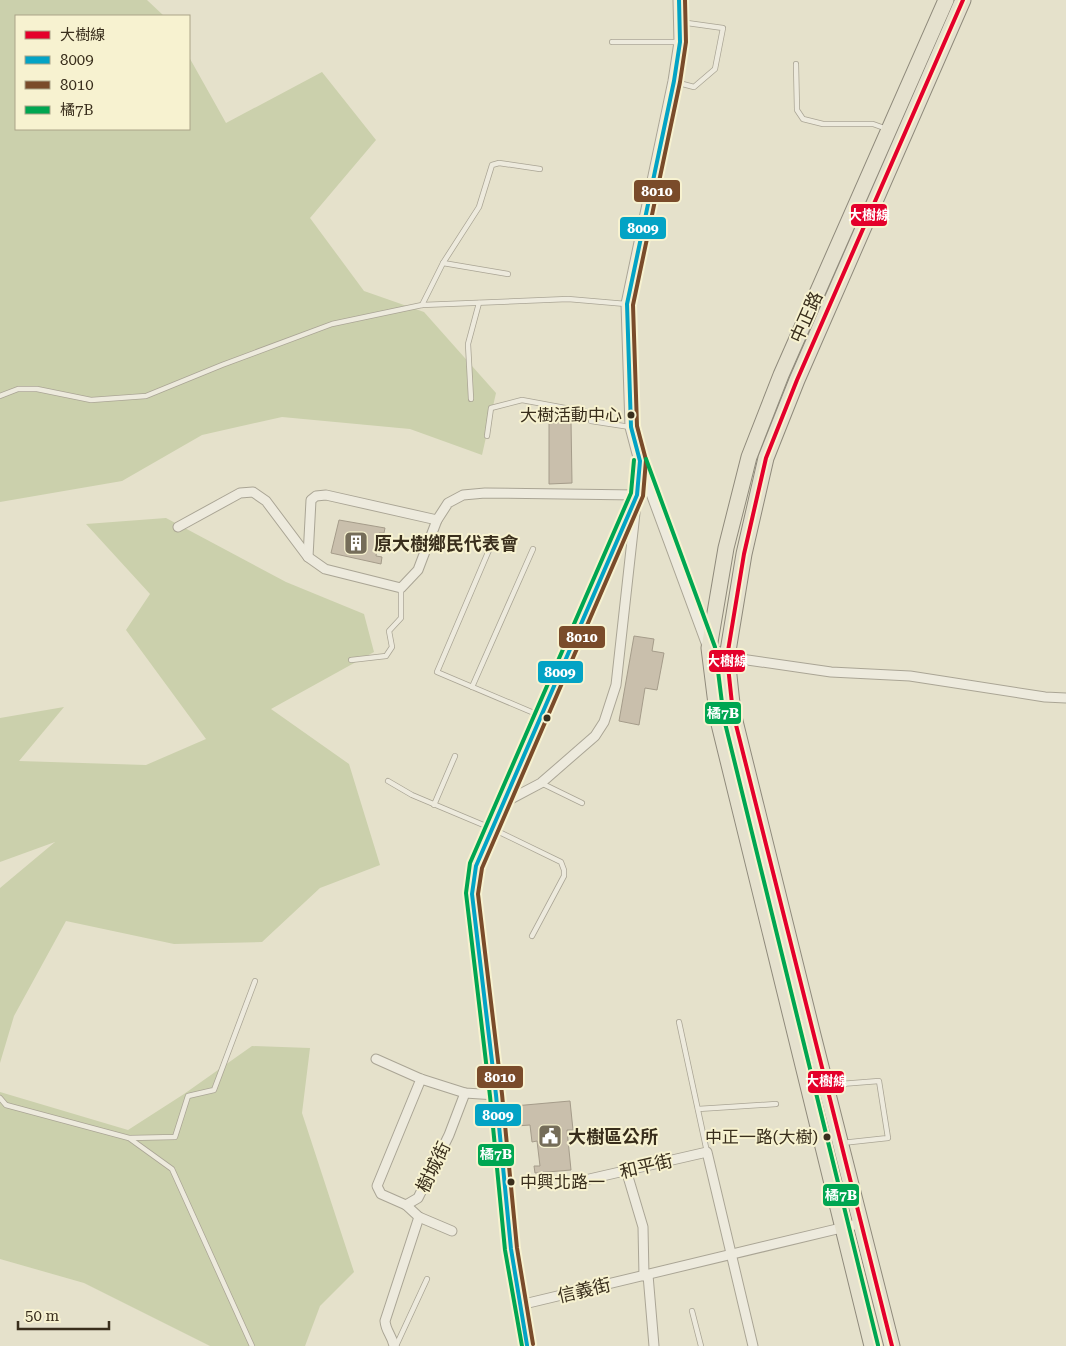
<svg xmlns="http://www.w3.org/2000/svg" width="1066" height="1346" font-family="'Roboto Serif','Noto Sans TC',serif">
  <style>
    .cemetery { fill: #cbd0ac }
    .building { fill: #c9bfac; stroke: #a59c8a }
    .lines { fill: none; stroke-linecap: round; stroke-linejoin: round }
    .service-casing { stroke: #aaa595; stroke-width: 6 }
    .minor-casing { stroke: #aaa595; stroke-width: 11 }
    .tertiary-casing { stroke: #aaa595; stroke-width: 13 }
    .primary-casing { stroke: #8f8a7b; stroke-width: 17 }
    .service { stroke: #edeadd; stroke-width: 4.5 }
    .minor { stroke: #edeadd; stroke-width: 9 }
    .tertiary { stroke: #edeadd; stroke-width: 11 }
    .primary { stroke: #e5e1ce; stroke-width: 15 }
    .bus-1-casing { stroke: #f7f2d0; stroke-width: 8 }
    .bus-2-casing { stroke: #f7f2d0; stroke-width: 8 }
    .bus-3-casing { stroke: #f7f2d0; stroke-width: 8 }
    .bus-4-casing { stroke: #f7f2d0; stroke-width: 8 }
    .bus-1 { stroke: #e4002b; stroke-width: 4 }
    .bus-2 { stroke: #03a3c5; stroke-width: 4 }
    .bus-3 { stroke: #7a4b2a; stroke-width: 4 }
    .bus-4 { stroke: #00a651; stroke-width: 4 }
    .bus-dot { fill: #392e1c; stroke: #f7f2d0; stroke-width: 2 }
    .labels { text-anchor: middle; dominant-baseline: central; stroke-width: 4; stroke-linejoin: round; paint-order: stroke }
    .bus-label { font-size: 17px; fill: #392e1c; stroke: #f7f2d0; text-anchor: end }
    .street-label { font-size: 18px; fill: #392e1c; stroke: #f7f2d0 }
    .poi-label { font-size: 18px; font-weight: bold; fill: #392e1c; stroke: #f7f2d0; text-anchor: start }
    .line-badge { stroke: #f7f2d0; stroke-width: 2 }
    .badge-label { font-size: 14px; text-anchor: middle; font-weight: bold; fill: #fff }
  </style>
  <rect width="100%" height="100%" fill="#e5e1cb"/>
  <g class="cemetery">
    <polygon points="0,0 147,0 164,16 16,16 16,129 189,129 189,57 226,123 322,72 376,140 310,218 364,291 424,312 496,393 482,455 410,429 282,417 202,435 122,481 0,502"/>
    <polygon points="166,518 286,582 364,614 374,652 271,709 349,764 380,865 320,888 262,942 174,944 66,921 14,1016 0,1063 0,888 55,842 0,862 0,718 64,707 19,761 146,765 206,739 126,630 150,594 86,524"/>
    <polygon points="252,1046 310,1048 302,1113 354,1272 320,1306 305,1346 210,1346 84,1283 0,1259 0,1092 128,1130 184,1094"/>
  </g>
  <g class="building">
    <polygon points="549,421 571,421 572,483 549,484"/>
    <polygon points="339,520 385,528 384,533 379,533 376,556 382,557 381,564 331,553"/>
    <polygon points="634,636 654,639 652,651 664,653 657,690 645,688 639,725 619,721"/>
    <polygon points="570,1101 573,1130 567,1130 571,1170 535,1173 534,1166 540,1166 537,1141 532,1142 530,1125 516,1126 514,1106"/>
  </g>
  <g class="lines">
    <g class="service-casing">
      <g id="service">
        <polyline points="612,42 678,42"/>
        <polyline points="796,64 797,110 803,119 823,124 873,124 887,129"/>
        <polyline points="675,82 694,87 715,69 723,28 680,22"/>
        <polyline points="443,263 508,274"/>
        <polyline points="422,305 443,263 479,207 492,165 499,163 540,169"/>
        <polyline points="0,396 18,389 37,389 91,400 146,396 222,365 332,324 422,305 568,299 626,304"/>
        <polyline points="471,399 468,344 479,303"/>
        <polyline points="487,436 491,408 522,400 592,413 591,421 630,427"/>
        <polyline points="492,543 437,672 541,716"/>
        <polyline points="351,660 386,656 392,647 389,631 401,618 401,588"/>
        <polyline points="472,687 533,549"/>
        <polyline points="388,781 412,795 493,829 561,862 564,870 564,876 532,936"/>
        <polyline points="541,783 582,803"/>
        <polyline points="434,805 455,756"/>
        <polyline points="679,1022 707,1152"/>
        <polyline points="828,1085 879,1081 888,1138 842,1143"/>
        <polyline points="0,1098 6,1105 129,1138 172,1169 252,1346"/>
        <polyline points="698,1109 776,1104"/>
        <polyline points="130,1138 175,1137 188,1096 214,1090 255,981"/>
        <polyline points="692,1311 701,1346"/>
        <polyline points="396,1346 427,1279"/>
      </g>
    </g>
    <g class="minor-casing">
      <g id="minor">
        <polyline points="178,527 240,493 253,492 266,501 308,557 325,569 401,588 418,570 437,520 448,503 463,495 485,493 637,495 616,685 604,722 595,736 541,783 505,802"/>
        <polyline points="308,557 311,500 316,496 326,495 437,520"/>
        <polyline points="727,657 831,672 910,676 1045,697 1066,698"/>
        <polyline points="376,1059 421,1079 465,1093 496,1095"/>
        <polyline points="421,1079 377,1186 381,1194 406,1205 418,1198 449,1135 465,1093"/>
        <polyline points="626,1170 643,1227 644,1276"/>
        <polyline points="585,1180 707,1152 753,1346"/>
        <polyline points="406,1205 419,1217 452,1231"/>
        <polyline points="648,1275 654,1346"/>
        <polyline points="520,1305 862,1223"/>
        <path d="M394,1346c-2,-11 -8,-14 -9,-25l34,-104"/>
        <polyline points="528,1346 511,1249 496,1095 472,894 476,866 493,829 637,495 639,463"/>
      </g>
    </g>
    <g class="tertiary-casing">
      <polyline id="tertiary" points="679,0 680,42 674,81 627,304 631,427 640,461 709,648 727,657"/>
    </g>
    <g class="primary-casing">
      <g id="primary">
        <polyline points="872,1346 718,720 709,648 726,548 749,457 781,375 946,0"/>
        <polyline points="892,1346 813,1035 733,713 727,657 744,554 766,458 797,380 963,0"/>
      </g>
    </g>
    <use href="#service" class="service"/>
    <use href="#minor" class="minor"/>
    <use href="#tertiary" class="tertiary"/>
    <use href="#primary" class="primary"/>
    <g class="bus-1-casing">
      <polyline id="bus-1" points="892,1346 733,713 727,657 744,554 766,458 797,380 963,0"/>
    </g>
    <g class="bus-2-casing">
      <polyline id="bus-2" points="527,1345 511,1249 496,1095 472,894 476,866 637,495 640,461 631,427 627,304 674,81 680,42 679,0"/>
    </g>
    <g class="bus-3-casing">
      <polyline id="bus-3" points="533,1344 517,1248 502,1094 478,894 482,868 643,496 646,460 637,426 633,305 680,82 686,42 685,0"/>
    </g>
    <g class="bus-4-casing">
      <g id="bus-4">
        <polyline points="646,459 715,647 724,719 878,1345"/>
        <polyline points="522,1346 505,1250 490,1096 466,893 470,863 631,493 634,460"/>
      </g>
    </g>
    <use href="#bus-1" class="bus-1"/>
    <use href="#bus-2" class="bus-2"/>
    <use href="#bus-3" class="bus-3"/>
    <use href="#bus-4" class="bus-4"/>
  </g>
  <defs>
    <g id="building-square" transform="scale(1.25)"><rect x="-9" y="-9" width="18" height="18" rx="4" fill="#756d59" stroke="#f7f2d0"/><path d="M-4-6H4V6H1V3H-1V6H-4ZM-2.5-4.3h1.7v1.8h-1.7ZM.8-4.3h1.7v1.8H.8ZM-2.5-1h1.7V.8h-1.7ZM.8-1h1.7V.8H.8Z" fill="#fff"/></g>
    <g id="civic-square" transform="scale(1.25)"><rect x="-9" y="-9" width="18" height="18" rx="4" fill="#756d59" stroke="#f7f2d0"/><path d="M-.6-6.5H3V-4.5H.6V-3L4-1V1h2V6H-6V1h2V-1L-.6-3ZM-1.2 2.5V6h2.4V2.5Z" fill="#fff"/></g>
  </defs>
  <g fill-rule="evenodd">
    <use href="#building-square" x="356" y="543"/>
    <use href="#civic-square" x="550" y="1136"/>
  </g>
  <g class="bus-dot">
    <circle cx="631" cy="415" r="4.5"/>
    <circle cx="547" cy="718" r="4.5"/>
    <circle cx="827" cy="1137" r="4.5"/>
    <circle cx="511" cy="1182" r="4.5"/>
  </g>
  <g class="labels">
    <g class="bus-label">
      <text x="622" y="415">大樹活動中心</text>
      <text x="818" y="1137">中正一路(大樹)</text>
      <text x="520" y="1182" text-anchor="start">中興北路一</text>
    </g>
    <g class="street-label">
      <text transform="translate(806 317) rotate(-66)">中正路</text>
      <text transform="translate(646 1166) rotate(-13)">和平街</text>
      <text transform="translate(433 1167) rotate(-64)">樹城街</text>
      <text transform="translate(584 1290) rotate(-13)">信義街</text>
    </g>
    <g class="poi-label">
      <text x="374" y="543">原大樹鄉民代表會</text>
      <text x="568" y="1136">大樹區公所</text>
    </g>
  </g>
  <g class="line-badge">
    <rect x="633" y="179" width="48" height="24" rx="5" fill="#7a4b2a"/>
    <rect x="850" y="203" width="38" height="24" rx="5" fill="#e4002b"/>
    <rect x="619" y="216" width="48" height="24" rx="5" fill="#03a3c5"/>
    <rect x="558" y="625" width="48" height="24" rx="5" fill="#7a4b2a"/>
    <rect x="708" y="649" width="38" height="24" rx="5" fill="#e4002b"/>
    <rect x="537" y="660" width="47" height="24" rx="5" fill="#03a3c5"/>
    <rect x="704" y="701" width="38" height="24" rx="5" fill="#00a651"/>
    <rect x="476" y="1065" width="48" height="24" rx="5" fill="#7a4b2a"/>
    <rect x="807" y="1070" width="38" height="24" rx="5" fill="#e4002b"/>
    <rect x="474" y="1103" width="48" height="24" rx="5" fill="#03a3c5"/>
    <rect x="477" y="1143" width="38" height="24" rx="5" fill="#00a651"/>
    <rect x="822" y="1183" width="38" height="24" rx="5" fill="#00a651"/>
  </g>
  <g class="badge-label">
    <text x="657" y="196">8010</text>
    <text x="869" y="220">大樹線</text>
    <text x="643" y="233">8009</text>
    <text x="582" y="642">8010</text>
    <text x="727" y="666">大樹線</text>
    <text x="560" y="677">8009</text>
    <text x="723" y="718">橘7B</text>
    <text x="500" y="1082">8010</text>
    <text x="826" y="1086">大樹線</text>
    <text x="498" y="1120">8009</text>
    <text x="496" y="1159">橘7B</text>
    <text x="841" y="1200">橘7B</text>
  </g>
  <rect x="15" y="15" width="175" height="115" fill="#f7f2d0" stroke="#aba488"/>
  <rect x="25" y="31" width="25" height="8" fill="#e4002b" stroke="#aba488"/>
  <text x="60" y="40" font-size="15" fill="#392e1c">大樹線</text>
  <rect x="25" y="56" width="25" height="8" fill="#03a3c5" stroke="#aba488"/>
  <text x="60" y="65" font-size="15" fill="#392e1c">8009</text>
  <rect x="25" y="81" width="25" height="8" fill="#7a4b2a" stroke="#aba488"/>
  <text x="60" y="90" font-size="15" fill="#392e1c">8010</text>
  <rect x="25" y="106" width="25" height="8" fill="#00a651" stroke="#aba488"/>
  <text x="60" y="115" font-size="15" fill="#392e1c">橘7B</text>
  <path d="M18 1321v8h91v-8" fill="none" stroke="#392e1c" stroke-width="2.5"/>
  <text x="25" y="1321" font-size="15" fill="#392e1c" stroke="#f7f2d0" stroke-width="4" paint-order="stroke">50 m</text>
</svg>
